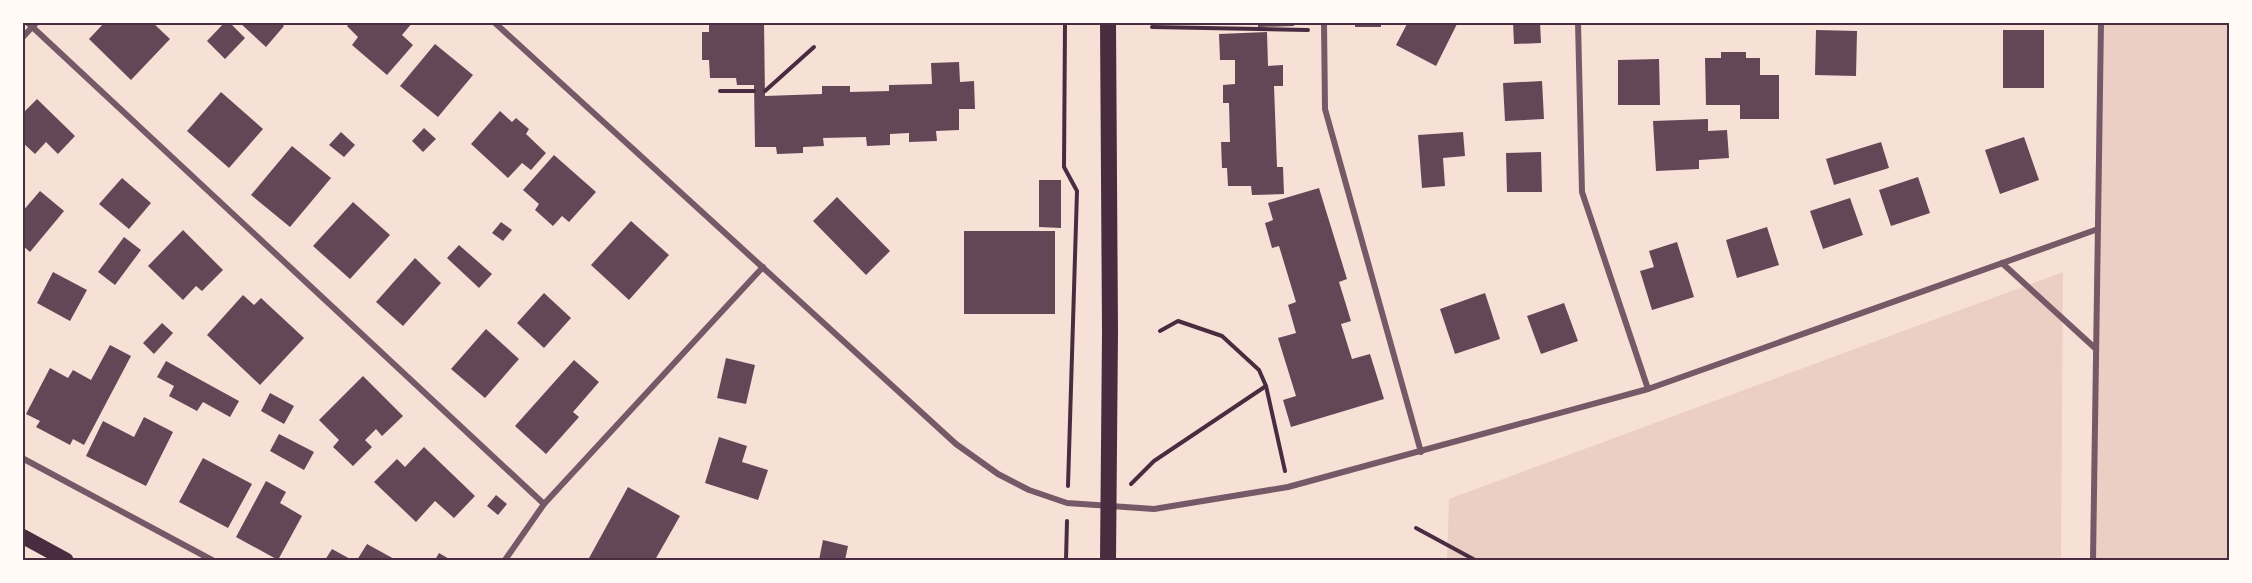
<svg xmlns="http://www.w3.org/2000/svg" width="2252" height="583" font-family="'PT Sans',sans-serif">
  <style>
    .green { fill: #ebcfc5 }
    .building { fill: #644757 }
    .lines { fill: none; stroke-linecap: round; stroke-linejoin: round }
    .path { stroke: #4a2c40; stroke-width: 4 }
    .minor { stroke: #755966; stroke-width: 6 }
    .primary { stroke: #4a2c40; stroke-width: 15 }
    .trunk { stroke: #4a2c40; stroke-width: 16 }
    .neatline { fill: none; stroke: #4a2c40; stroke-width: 2 }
  </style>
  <rect width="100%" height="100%" fill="#f7e1d7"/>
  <g class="green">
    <polygon points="2101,23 2229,23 2229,560 2093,560"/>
    <polygon points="2063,272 2061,560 1447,560 1449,499"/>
  </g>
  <g class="building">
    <polygon points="105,22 152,22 170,39 131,80 89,39"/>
    <polygon points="225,22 229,22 245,38 225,59 207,41"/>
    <polygon points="239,22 280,22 284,26 266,47"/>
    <polygon points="351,22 413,22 402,35 413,45 387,75 352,45 358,37 347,26"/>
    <polygon points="709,22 764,22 765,96 822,94 822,86 850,86 850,92 889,91 889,85 932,84 931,63 959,62 960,82 974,81 975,109 959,109 959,130 936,131 937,141 909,142 909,133 890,134 890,145 867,146 866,137 823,138 824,146 803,147 803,153 777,154 776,147 755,147 754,85 737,85 736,78 710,78 709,60 702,60 702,32 709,32"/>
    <polygon points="1258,22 1294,22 1294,26 1258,27"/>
    <rect x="1355" y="22" width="26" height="5"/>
    <polygon points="1408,22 1458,22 1436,66 1396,45"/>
    <polygon points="1513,22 1540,22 1541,43 1514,44"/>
    <polygon points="1816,30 1857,31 1856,76 1815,75"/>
    <rect x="2003" y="30" width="41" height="58"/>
    <polygon points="1267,32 1268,66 1283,65 1283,86 1274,86 1277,167 1283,167 1284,194 1252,195 1251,186 1228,186 1227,168 1222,168 1221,142 1230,142 1229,103 1223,103 1223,85 1235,84 1235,60 1220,60 1219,34"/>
    <polygon points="435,44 473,75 438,117 400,86"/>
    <polygon points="1721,52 1746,52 1746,58 1760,58 1760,75 1779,75 1779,119 1740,119 1740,105 1706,105 1705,58 1721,58"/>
    <polygon points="1659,59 1660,105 1618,105 1618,60"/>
    <polygon points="1542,81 1544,119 1505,121 1503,83"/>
    <polygon points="221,92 263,129 229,168 187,131"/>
    <polygon points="37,99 75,136 58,154 46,142 35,154 22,142 22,114"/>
    <polygon points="500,111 512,122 516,118 529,129 526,134 546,153 531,170 522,163 508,178 471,144"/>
    <polygon points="1708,119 1708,131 1727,130 1729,158 1699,160 1699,169 1656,171 1653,121"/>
    <polygon points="424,128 436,139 423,152 412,141"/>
    <polygon points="341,132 355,145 344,157 329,145"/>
    <polygon points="1463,132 1465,156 1443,158 1445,186 1422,188 1418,135"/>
    <polygon points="2024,137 2039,180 2000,194 1985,150"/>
    <polygon points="1881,142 1889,168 1834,185 1826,159"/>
    <polygon points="292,146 331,178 290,227 251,195"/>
    <polygon points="1541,152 1542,192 1507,192 1506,153"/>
    <polygon points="554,155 596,192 569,222 562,216 553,226 535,210 539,204 523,190"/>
    <polygon points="1918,177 1930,213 1891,226 1879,190"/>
    <polygon points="122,178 151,203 129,229 99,204"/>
    <polygon points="1039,180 1061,180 1061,228 1039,227"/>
    <polygon points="1319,188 1347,279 1339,282 1351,321 1341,324 1352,359 1370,354 1384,399 1291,427 1283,400 1296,396 1278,338 1296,333 1288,305 1296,302 1279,246 1272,248 1265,223 1273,220 1268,203"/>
    <polygon points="40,191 64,211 30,252 22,245 22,212"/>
    <polygon points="837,197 890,251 866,275 813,221"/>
    <polygon points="1850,198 1863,235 1823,249 1810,211"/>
    <polygon points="353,202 390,235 350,279 313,246"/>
    <polygon points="631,221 669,255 629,300 591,265"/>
    <polygon points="501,222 512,230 503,241 492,233"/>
    <polygon points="1767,227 1779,265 1737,278 1726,240"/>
    <polygon points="183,230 223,270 202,291 196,286 183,300 148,266"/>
    <rect x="964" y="231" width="91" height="83"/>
    <polygon points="124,237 141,250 115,285 98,272"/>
    <polygon points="1677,242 1694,297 1652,310 1640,271 1654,267 1649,251"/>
    <polygon points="459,245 492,274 479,288 447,258"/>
    <polygon points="415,258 441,283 403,326 376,302"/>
    <polygon points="53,272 87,290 70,321 37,303"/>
    <polygon points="544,293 571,318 544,348 517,323"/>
    <polygon points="1485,293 1500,339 1455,354 1440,309"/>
    <polygon points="243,295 254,305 261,298 304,338 260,385 207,335"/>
    <polygon points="1564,303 1578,341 1541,354 1527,316"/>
    <polygon points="162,323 173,333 154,354 143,343"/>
    <polygon points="486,329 519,359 485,398 451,369"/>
    <polygon points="110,345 131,356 84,445 73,439 70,445 36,427 40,421 26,414 50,368 68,378 73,370 91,380"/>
    <polygon points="726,358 755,365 746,404 717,398"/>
    <polygon points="574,360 599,382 573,412 579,417 546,454 515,426"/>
    <polygon points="166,361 239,401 230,417 203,402 197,411 169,396 174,386 157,377"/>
    <polygon points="363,376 403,416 382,436 376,429 365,440 372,447 353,466 333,447 339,440 319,420"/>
    <polygon points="270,393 294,406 284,424 261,411"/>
    <polygon points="144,417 173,432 146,486 86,456 103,421 134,437"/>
    <polygon points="279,434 314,452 304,470 270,451"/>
    <polygon points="719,437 747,446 742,462 768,470 758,500 705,483"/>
    <polygon points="424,447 475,496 454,518 435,501 416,522 374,482 397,459 405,467"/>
    <polygon points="203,458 252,484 228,528 179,502"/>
    <polygon points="266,481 286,492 280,503 302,516 278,560 236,537"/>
    <polygon points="628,487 680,516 655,560 588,560"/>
    <polygon points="496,495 507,504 498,515 487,506"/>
    <polygon points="823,540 848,546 845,560 819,560"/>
    <polygon points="367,544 396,560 357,560"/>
    <polygon points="332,549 352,560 325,560"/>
    <polygon points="439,553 451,560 435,560"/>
  </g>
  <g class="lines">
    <g class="path">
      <polyline points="1065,22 1064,167 1077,191 1068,486"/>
      <polyline points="1152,27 1308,30"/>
      <polyline points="720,91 754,91"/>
      <polyline points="765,91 814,47"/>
      <polyline points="1160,331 1178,321 1222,336 1259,370 1266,386 1285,471"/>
      <polyline points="1131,484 1154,461 1266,386"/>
      <polyline points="1416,528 1475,560"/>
      <polyline points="1066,560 1067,521"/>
    </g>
    <g class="minor">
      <polyline points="27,22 544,504"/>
      <polyline points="494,22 956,444 998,474 1029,490 1067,503 1154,509 1288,487 1648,389 2098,229"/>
      <polyline points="1324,22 1325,109 1421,452"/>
      <polyline points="1578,22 1582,192 1648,389"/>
      <polyline points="22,38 37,22"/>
      <polyline points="2002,263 2096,349"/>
      <polyline points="22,458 212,560"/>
      <polyline points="505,560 544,504 763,267"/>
      <polyline points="2093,560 2101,22"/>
    </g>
    <polyline class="primary" points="22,536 66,560"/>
    <polyline class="trunk" points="1108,560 1110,332 1108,22"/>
  </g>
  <rect width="2252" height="583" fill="none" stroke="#fffaf5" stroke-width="48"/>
  <rect x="24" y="24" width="2204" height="535" class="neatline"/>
</svg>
